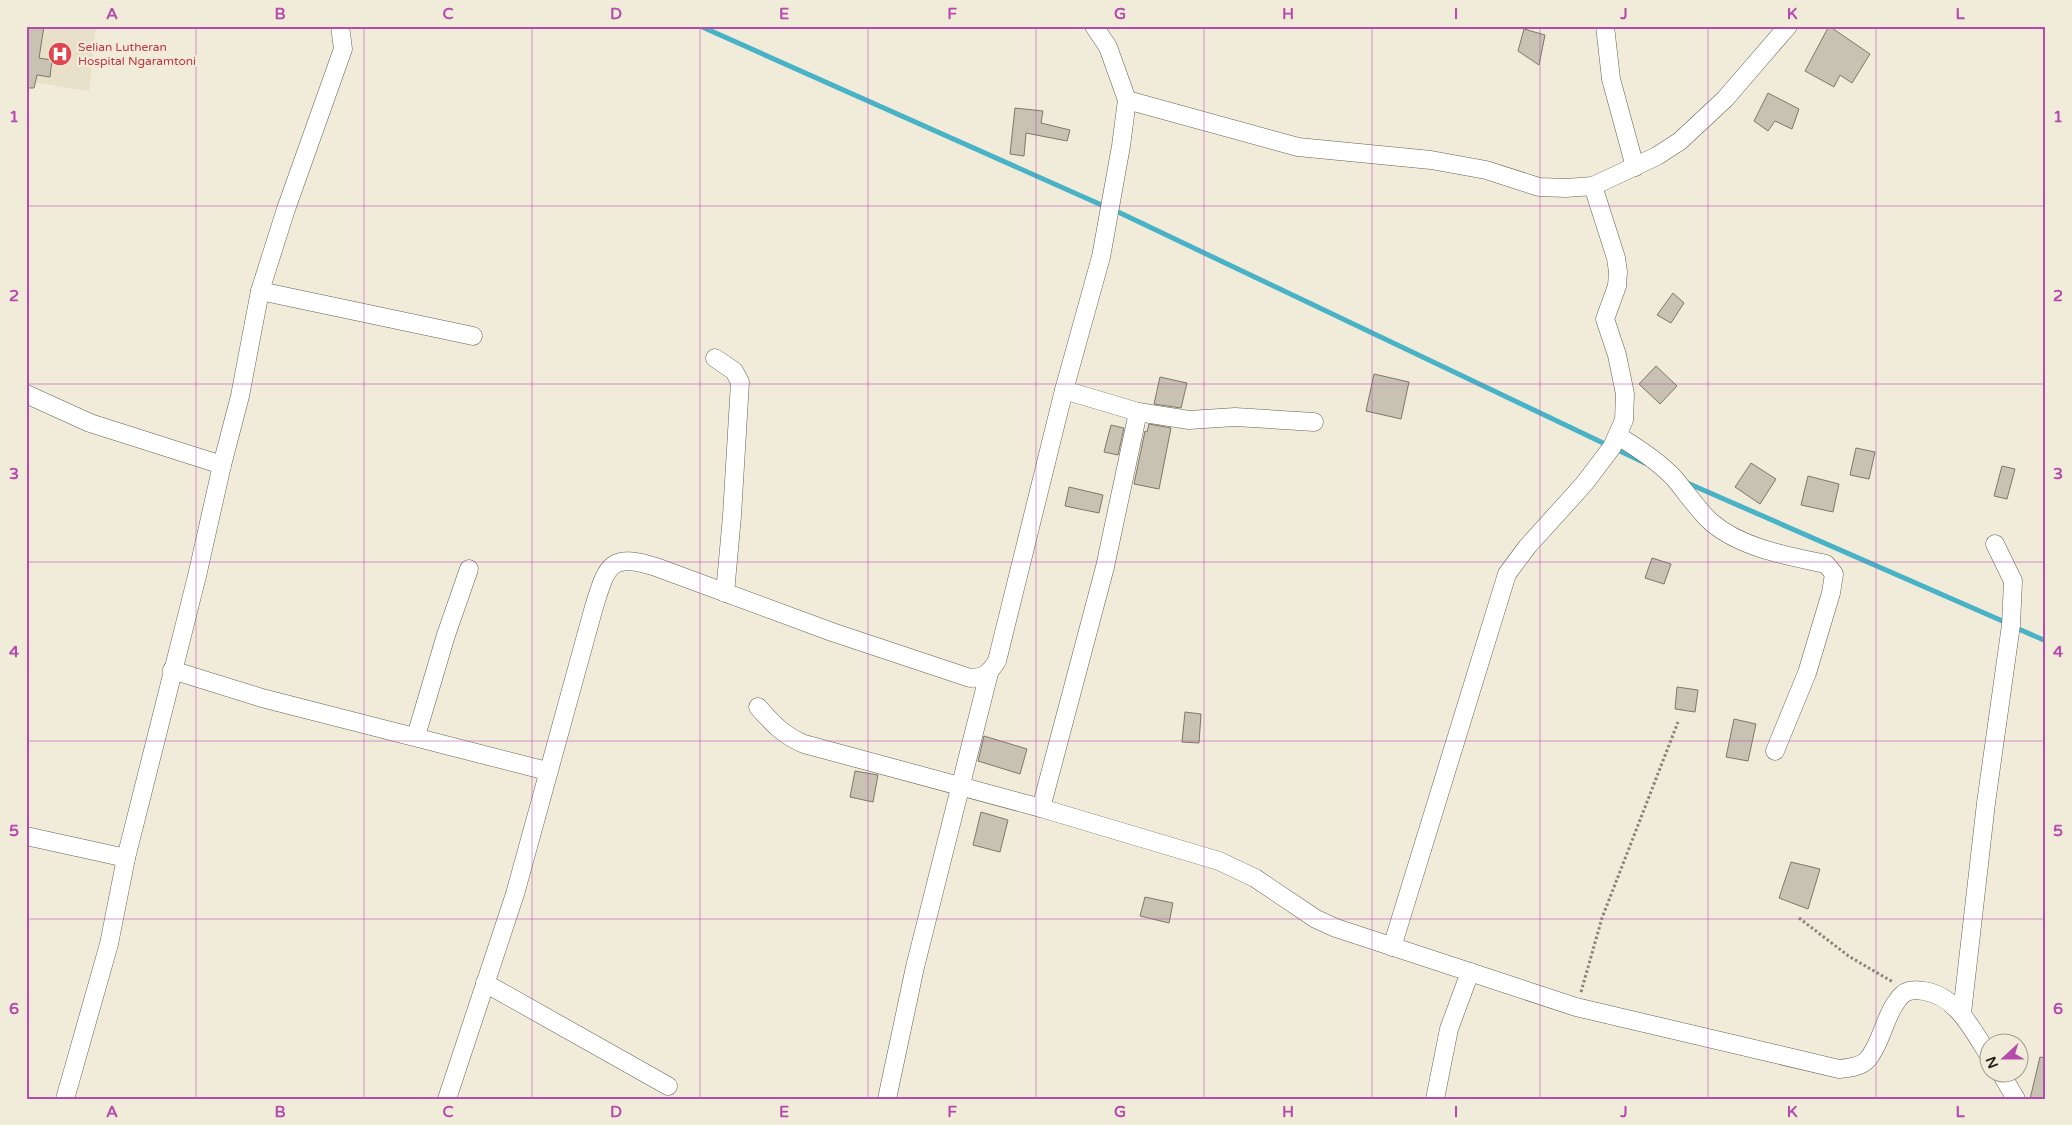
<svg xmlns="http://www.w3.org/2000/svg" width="2072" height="1125" font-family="'Varela Round',sans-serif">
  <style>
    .built { fill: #e8e0c8 }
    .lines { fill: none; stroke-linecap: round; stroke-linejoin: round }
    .stream { stroke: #48b2c6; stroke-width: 5 }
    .building { fill: #c8c2b2; stroke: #7e7869 }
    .street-casing { stroke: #666153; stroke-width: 19 }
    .path { stroke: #878378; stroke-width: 3; stroke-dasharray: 2.5 2.5; stroke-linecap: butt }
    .street { stroke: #fff; stroke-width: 18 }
    .grid { fill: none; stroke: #b54bad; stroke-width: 1; stroke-opacity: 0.55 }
    .labels { text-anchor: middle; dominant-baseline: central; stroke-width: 4.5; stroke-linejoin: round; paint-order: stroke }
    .health-label { font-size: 12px; fill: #be3a42; stroke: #f1ebda; text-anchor: start }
    .neatline { fill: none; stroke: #b54bad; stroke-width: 2 }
    .grid-label { font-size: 16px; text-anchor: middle; font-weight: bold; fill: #b54bad }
  </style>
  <rect width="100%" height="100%" fill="#f1ebda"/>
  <polygon class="built" points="26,26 96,26 89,91 26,81"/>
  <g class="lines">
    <g class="stream">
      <polyline points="700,26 1106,207"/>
      <polyline points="1114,210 1645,463"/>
      <polyline points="1685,482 2007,623"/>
      <polyline points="2014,627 2046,641"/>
    </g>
  </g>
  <g class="building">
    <polygon points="26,26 44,26 39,58 52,60 50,77 37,75 34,88 26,88"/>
    <polygon points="1829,26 1870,54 1852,83 1840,75 1834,87 1805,71"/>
    <polygon points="1524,29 1545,35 1539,65 1518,51"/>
    <polygon points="1768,93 1799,109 1792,129 1775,121 1768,131 1754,121"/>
    <polygon points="1015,108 1043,111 1041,123 1070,130 1067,141 1026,133 1024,156 1010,154"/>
    <polygon points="1673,293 1684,303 1671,323 1657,315"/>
    <polygon points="1656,366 1677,386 1660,404 1639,384"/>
    <polygon points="1374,374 1409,382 1401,419 1366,411"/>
    <polygon points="1160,377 1187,383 1181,408 1154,404"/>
    <polygon points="1149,424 1171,428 1159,489 1134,484 1145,431 1147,432"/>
    <polygon points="1111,425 1124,428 1118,455 1104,452"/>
    <polygon points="1856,448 1875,452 1869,479 1850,475"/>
    <polygon points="1751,463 1776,479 1760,504 1735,487"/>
    <polygon points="2002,466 2015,469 2007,499 1994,496"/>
    <polygon points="1808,476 1839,484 1833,512 1801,505"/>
    <polygon points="1069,487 1103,495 1099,513 1065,506"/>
    <polygon points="1652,558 1671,564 1664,584 1645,578"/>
    <polygon points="1677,687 1698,690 1695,712 1675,709"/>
    <polygon points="1185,712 1201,714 1199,743 1182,742"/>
    <polygon points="1734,719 1756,724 1748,761 1726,757"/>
    <polygon points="984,736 1027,749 1020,774 978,761"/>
    <polygon points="855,771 878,775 873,802 850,797"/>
    <polygon points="981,812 1008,820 1000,852 973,845"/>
    <polygon points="1791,862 1820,869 1808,909 1779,898"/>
    <polygon points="1145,897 1173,903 1169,923 1140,916"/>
    <polygon points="2040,1057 2046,1058 2044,1099 2030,1099"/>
  </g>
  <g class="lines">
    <g class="street-casing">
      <g id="street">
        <polyline points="1605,26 1611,79 1635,167"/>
        <polyline points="1127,100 1298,147 1431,160 1486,170 1539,187 1566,188 1593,186 1657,156 1680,141 1725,99 1788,26"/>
        <polyline points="260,291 473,336"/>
        <polyline points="715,358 734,371 740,382 732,516 725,593"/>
        <polyline points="1064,390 1138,412 1189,420 1235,417 1314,422"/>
        <polyline points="26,394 90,423 222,465"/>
        <path d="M1618,436c20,12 40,25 56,42 12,14 23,31 37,44 30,26 77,34 115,42l8,10 -3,19 -24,80 -32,78"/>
        <polyline points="172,670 262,698 547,771"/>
        <path d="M758,707c14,16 25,28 46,37l237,64 178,53 36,17 61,41 20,9 240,79 263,62c10,-1 22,-2 29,-10 14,-17 16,-41 29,-58 7,-11 15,-12 27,-10 33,5 49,40 66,66"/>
        <polyline points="416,736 446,635 469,569"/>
        <polyline points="1041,808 1105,567 1138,412"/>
        <polyline points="26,836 126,858"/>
        <polyline points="1392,947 1507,574 1527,547 1584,484 1612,447 1624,420 1625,394 1617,355 1605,319 1617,286 1618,272 1616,258 1593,186"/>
        <polyline points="485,983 668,1086"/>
        <polyline points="1962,1013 1986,803 2011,625 2013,581 1995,544"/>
        <polyline points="2000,1072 2016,1099"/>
        <polyline points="65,1099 109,944 126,858 197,576 222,465 240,396 260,291 286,209 343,49 340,26"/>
        <path d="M447,1099l68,-205 79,-287c13,-41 15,-55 62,-40l176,65 138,46c15,0 20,-6 27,-17l67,-271 37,-133 20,-111 6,-46 -19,-53 -14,-21"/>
        <polyline points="887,1099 915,967 989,673"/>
        <polyline points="1435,1099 1449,1029 1470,972"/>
      </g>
    </g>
    <g class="path">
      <polyline points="1799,918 1850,957 1893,982"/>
      <polyline points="1581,992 1602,918 1678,722"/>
    </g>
    <use href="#street" class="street"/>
  </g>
  <path class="grid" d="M196,26v1073M364,26v1073M532,26v1073M700,26v1073M868,26v1073M1036,26v1073M1204,26v1073M1372,26v1073M1540,26v1073M1708,26v1073M1876,26v1073M26,206h2020M26,384h2020M26,562h2020M26,741h2020M26,919h2020"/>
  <defs>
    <g id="hospital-disc" transform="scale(1.25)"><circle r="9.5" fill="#e0444e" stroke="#f1ebda"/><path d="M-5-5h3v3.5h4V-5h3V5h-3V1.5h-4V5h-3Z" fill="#fff"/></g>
  </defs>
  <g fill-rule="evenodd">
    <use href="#hospital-disc" x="60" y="54"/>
  </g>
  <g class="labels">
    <g class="health-label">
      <text x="78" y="47">Selian Lutheran<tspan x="78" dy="14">Hospital Ngaramtoni</tspan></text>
    </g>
  </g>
  <rect width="2072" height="1125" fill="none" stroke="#f1ebda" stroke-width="55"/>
  <g transform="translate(2004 1058) rotate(249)"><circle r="24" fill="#f1ebda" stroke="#9f9b8e"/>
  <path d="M0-4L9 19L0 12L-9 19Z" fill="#b54bad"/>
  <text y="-8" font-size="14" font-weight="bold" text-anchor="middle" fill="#25231d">N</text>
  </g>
  <rect x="28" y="28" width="2016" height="1070" class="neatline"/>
  <g class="grid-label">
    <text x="112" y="19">A</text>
    <text x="280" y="19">B</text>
    <text x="448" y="19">C</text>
    <text x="616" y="19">D</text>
    <text x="784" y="19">E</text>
    <text x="952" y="19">F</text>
    <text x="1120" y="19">G</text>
    <text x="1288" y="19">H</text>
    <text x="1456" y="19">I</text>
    <text x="1624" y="19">J</text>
    <text x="1792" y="19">K</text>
    <text x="1960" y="19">L</text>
    <text x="14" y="122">1</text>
    <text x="2058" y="122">1</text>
    <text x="14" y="301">2</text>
    <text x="2058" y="301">2</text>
    <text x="14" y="479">3</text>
    <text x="2058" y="479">3</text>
    <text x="14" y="657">4</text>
    <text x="2058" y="657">4</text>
    <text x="14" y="836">5</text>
    <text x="2058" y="836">5</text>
    <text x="14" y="1014">6</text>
    <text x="2058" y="1014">6</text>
    <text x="112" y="1117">A</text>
    <text x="280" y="1117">B</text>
    <text x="448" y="1117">C</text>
    <text x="616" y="1117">D</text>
    <text x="784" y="1117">E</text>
    <text x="952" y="1117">F</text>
    <text x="1120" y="1117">G</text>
    <text x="1288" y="1117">H</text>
    <text x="1456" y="1117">I</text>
    <text x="1624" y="1117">J</text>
    <text x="1792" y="1117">K</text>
    <text x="1960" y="1117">L</text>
  </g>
</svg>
